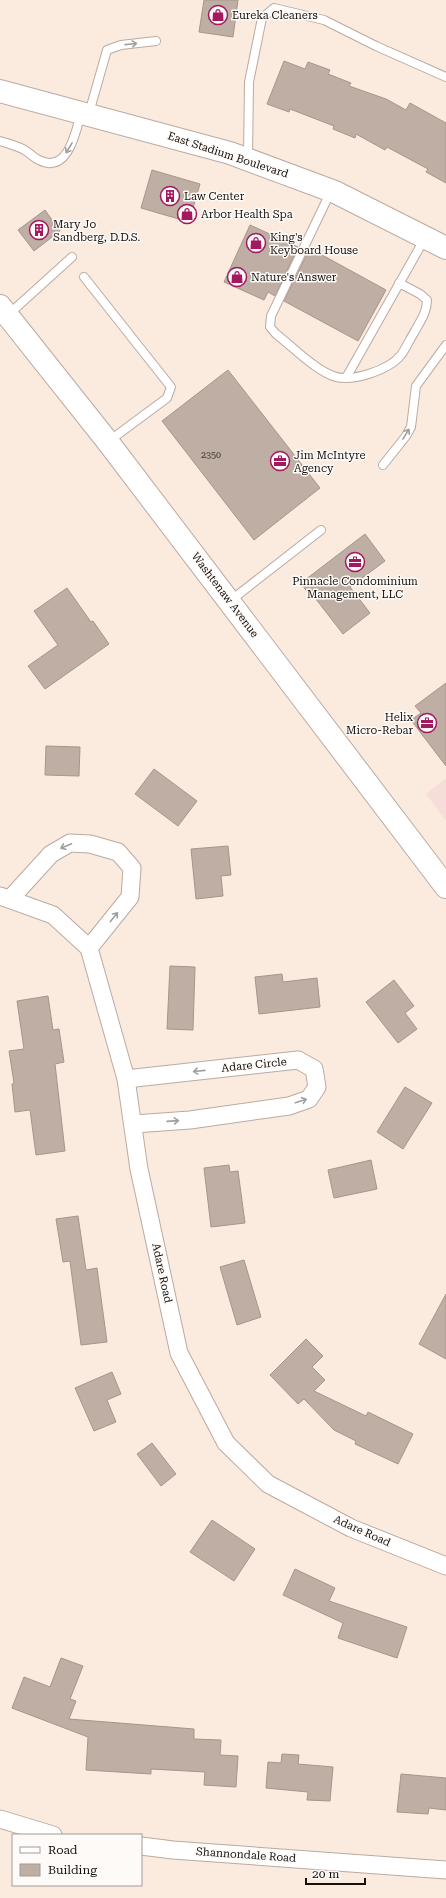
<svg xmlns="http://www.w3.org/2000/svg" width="446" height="1898" font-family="'Roboto Serif',serif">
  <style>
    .education { fill: #f7ddd9 }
    .building { fill: #beaea3; stroke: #a5958b }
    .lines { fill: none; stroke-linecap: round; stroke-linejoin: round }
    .lane-casing { stroke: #bbaaa0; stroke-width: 10 }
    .street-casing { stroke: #bbaaa0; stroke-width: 19 }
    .secondary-casing { stroke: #bbaaa0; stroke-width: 24 }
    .primary-casing { stroke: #bbaaa0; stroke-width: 24 }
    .lane { stroke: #fff; stroke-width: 8 }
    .street { stroke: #fff; stroke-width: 17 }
    .secondary { stroke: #fff; stroke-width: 22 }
    .primary { stroke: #fff; stroke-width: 22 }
    .oneway { stroke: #a19f9e }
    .labels { text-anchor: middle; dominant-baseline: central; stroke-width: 3; stroke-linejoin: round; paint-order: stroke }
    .number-label { font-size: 9px; fill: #3f3832 }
    .poi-label { font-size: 11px; fill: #15100c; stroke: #fdfaf8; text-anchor: start }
    .street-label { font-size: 11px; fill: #15100c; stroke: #fdfaf8 }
  </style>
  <rect width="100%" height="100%" fill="#fbeade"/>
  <polygon class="education" points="446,778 446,821 426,794"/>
  <g class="building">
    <polygon points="204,0 238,0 233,37 199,32"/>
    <polygon points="284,61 305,69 308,62 330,70 328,74 351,83 349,86 386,99 406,110 410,103 446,123 446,183 426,172 428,169 387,147 385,150 356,134 355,138 333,129 334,126 290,109 289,112 267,104"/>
    <polygon points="152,170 200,184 189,222 141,208"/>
    <polygon points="45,210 60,231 34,251 18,230"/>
    <polygon points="250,225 298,247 275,296 268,292 264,300 224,282"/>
    <polygon points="313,250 386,290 358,341 284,301 308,252 311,253"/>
    <polygon points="228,370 320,488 254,540 162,421"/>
    <polygon points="365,534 385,561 350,587 370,613 343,634 312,594 310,596 301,583"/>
    <polygon points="67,588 91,622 93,621 109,644 45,689 28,666 58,645 34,611"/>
    <polygon points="446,683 446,766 411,720 421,713 415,706"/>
    <polygon points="46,746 80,747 79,776 45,775"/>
    <polygon points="154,769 197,801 178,826 135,794"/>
    <polygon points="228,846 231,875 221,876 223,896 196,899 191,849"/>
    <polygon points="170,966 195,967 193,1030 167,1029"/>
    <polygon points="282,974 283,982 317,978 320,1007 259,1014 255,977"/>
    <polygon points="394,980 414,1006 405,1013 417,1029 398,1043 366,1002"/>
    <polygon points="48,996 53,1030 59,1029 64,1062 55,1064 65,1151 36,1155 30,1110 15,1112 12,1084 14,1083 9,1051 24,1049 17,1001"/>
    <polygon points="405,1087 432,1103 403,1149 377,1132"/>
    <polygon points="371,1160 377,1189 334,1198 328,1170"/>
    <polygon points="229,1165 230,1172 238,1171 245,1223 211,1227 204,1168"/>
    <polygon points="78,1216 86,1270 97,1268 107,1342 81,1345 70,1261 63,1262 56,1219"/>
    <polygon points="244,1260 261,1317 237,1325 220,1267"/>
    <polygon points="446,1294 446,1359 419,1344"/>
    <polygon points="306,1339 323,1356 312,1367 325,1380 314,1391 366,1416 368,1412 413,1434 398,1464 355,1444 356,1441 334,1430 304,1399 298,1404 270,1375"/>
    <polygon points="112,1372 121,1394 107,1400 116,1422 94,1431 75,1388"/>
    <polygon points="152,1443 176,1474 161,1486 137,1454"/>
    <polygon points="212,1520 255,1549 234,1581 190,1552"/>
    <polygon points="295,1569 335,1588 329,1601 407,1627 397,1658 338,1638 343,1623 283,1595"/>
    <polygon points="61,1658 83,1666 70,1699 76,1701 69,1719 194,1729 194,1739 221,1740 220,1755 238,1756 236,1787 204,1785 205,1772 151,1769 151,1774 86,1770 88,1737 12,1708 24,1677 50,1687"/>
    <polygon points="282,1754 299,1755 298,1764 333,1767 330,1801 307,1800 308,1792 266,1788 268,1762 281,1763"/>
    <polygon points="401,1774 446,1778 446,1810 429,1808 428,1814 397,1812"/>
  </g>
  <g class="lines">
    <g class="lane-casing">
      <g id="lane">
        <polyline points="89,113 107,50 121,45 156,41"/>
        <path d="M0,141c9,3 19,5 26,10 5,3 8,7 13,9 29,15 37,-29 42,-47"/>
        <polyline points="248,158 249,82 262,18 274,8 324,20 376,46 446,77"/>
        <path d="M331,191l-60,125 -1,11 6,7c17,13 38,35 57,42 18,7 56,-6 68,-21 5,-7 9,-16 14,-24 6,-11 12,-19 12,-31l-7,-6 -21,-11"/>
        <polyline points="84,277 171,387 167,398 109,441"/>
        <polyline points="8,315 72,257"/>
        <polyline points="346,378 425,238"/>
        <polyline points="383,465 406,436 411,427 416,386 446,345"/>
        <polyline points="230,601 321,530"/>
      </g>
    </g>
    <g class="street-casing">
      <g id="street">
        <polyline points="0,896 53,915 89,948 126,1079 139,1169 179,1353 226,1443 268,1484 351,1528 446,1566"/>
        <polyline points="10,899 51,854 70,843 90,844 118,852 132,868 130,897 89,948"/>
        <polyline points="126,1079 298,1060 314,1069 317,1087 309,1099 289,1106 190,1120 134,1124"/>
        <polyline points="0,1819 53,1835"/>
        <polyline points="141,1846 173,1850 446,1870"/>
      </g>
    </g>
    <g class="secondary-casing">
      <polyline id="secondary" points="0,91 230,153 335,192 446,248"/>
    </g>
    <g class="primary-casing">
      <polyline id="primary" points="0,306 108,442 446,887"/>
    </g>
    <use href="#lane" class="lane"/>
    <use href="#street" class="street"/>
    <use href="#secondary" class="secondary"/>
    <use href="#primary" class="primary"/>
  </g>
  <defs><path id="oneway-shaft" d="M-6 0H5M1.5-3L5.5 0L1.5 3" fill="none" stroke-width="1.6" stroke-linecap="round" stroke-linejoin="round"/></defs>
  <g class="oneway">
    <use href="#oneway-shaft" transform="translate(131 44) rotate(-6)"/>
    <use href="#oneway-shaft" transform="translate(69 148) rotate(121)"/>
    <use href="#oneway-shaft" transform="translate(406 434) rotate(-58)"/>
    <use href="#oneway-shaft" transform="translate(66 846) rotate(157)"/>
    <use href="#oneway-shaft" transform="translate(114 917) rotate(-51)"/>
    <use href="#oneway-shaft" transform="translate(199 1071) rotate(174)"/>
    <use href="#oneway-shaft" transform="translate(301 1101) rotate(-18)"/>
    <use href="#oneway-shaft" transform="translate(173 1121) rotate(-4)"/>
  </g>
  <defs>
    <g id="shop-ring" transform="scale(1)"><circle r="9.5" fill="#fdfaf8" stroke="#a4185f" stroke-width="1.5"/><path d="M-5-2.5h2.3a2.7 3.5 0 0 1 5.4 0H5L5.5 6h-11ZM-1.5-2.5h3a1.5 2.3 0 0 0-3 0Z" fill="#a4185f"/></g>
    <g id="building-ring" transform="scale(1)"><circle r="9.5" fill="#fdfaf8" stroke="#a4185f" stroke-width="1.5"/><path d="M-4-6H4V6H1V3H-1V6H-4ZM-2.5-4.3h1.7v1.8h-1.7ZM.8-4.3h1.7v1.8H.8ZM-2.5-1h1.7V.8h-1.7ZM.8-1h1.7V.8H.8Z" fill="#a4185f"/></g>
    <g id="office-ring" transform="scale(1)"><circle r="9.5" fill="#fdfaf8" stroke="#a4185f" stroke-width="1.5"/><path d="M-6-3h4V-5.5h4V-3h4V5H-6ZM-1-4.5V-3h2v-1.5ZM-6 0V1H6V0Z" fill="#a4185f"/></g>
  </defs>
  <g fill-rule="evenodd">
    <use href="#shop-ring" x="218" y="15"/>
    <use href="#building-ring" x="170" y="196"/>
    <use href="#shop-ring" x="187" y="214"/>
    <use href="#building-ring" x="39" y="230"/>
    <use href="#shop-ring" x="256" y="243"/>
    <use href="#shop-ring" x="237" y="277"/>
    <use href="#office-ring" x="280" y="461"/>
    <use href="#office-ring" x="355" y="562"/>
    <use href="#office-ring" x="427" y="723"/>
  </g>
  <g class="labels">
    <g class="number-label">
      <text x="211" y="455">2350</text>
    </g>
    <g class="poi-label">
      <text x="232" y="15">Eureka Cleaners</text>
      <text x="184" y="196">Law Center</text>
      <text x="201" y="214">Arbor Health Spa</text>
      <text x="53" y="224">Mary Jo<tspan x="53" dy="13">Sandberg, D.D.S.</tspan></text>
      <text x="270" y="237">King's<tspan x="270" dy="13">Keyboard House</tspan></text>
      <text x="251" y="277">Nature's Answer</text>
      <text x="294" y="455">Jim McIntyre<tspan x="294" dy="13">Agency</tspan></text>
      <text x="355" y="581" text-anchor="middle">Pinnacle Condominium<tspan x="355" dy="13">Management, LLC</tspan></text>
      <text x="413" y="717" text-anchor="end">Helix<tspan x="413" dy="13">Micro-Rebar</tspan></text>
    </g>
    <g class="street-label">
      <text transform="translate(228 155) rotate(18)">East Stadium Boulevard</text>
      <text transform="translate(225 595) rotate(53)">Washtenaw Avenue</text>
      <text transform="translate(254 1065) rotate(-6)">Adare Circle</text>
      <text transform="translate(162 1273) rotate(78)">Adare Road</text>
      <text transform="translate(362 1531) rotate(24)">Adare Road</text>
      <text transform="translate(246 1855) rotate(4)">Shannondale Road</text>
    </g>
  </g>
  <rect x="12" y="1834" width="130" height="52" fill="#fdfaf8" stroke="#a09c9a"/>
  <rect x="20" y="1847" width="20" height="6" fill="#ffffff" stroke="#a09c9a"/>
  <text x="48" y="1854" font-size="12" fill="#15100c">Road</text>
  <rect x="20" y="1864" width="20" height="12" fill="#beaea3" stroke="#a09c9a"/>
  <text x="48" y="1874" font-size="12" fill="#15100c">Building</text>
  <path d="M306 1878v6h59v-6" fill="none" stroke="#15100c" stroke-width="2"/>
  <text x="312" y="1878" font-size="12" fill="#15100c" stroke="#fdfaf8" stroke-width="3" paint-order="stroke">20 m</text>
</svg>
